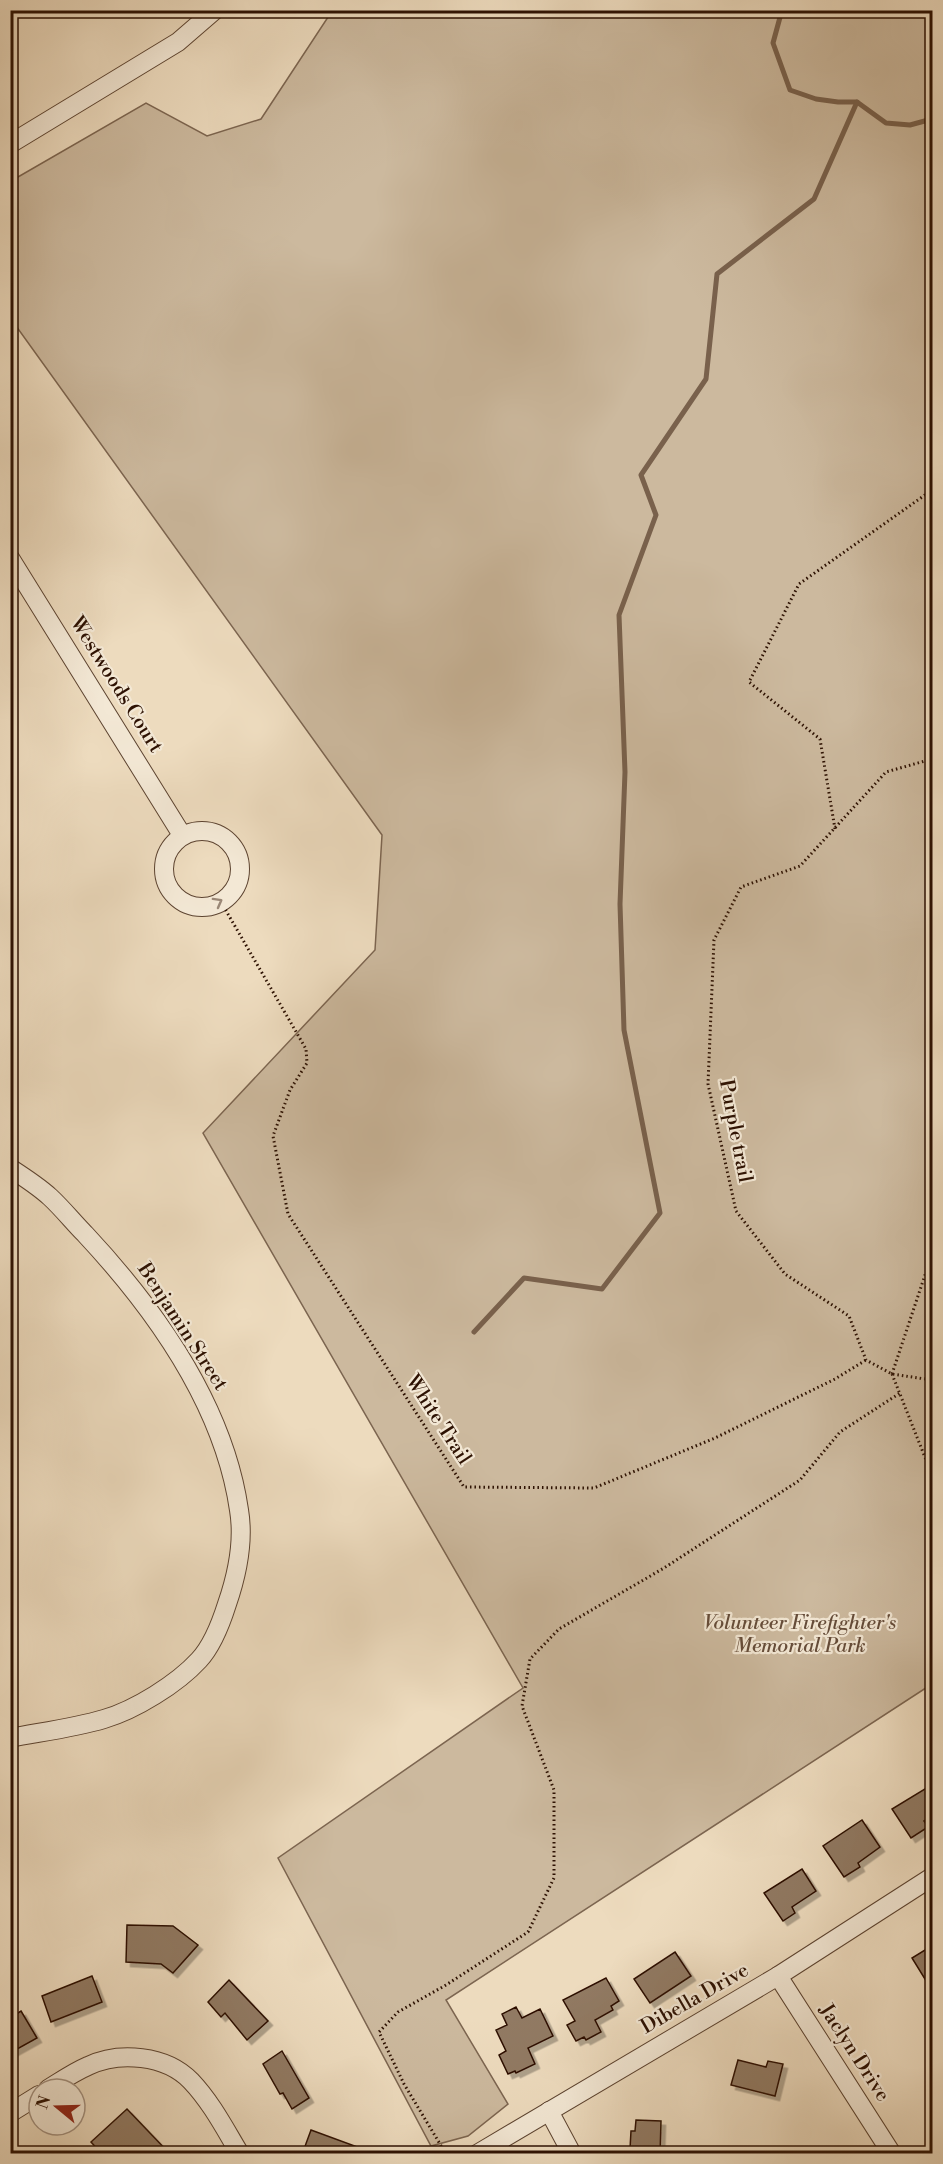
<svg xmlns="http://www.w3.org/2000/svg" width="943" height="2164" font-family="'Libre Bodoni',serif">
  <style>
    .green { fill: #ccb99e; stroke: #7c6550; stroke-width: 1.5 }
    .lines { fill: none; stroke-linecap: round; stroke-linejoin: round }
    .stream { stroke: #79614c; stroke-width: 5 }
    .building { fill: #917a64; stroke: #2d1102; stroke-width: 1.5; filter: url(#shadow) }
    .minor-casing { stroke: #5d4431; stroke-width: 20 }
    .path { stroke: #2d1102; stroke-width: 3; stroke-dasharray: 1.5 3; stroke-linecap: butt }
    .minor { stroke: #f3e8d5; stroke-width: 18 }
    .oneway { stroke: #9a8776 }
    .labels { text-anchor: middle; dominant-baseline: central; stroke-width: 4.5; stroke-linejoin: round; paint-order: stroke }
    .street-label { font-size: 20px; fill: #2d1102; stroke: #f3e8d5 }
    .park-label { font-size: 20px; font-style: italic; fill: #654c39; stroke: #f3e8d5 }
  </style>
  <defs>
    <filter id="shadow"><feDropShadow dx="4.5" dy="4.5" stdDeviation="0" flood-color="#0004"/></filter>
  </defs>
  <rect width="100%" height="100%" fill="#eddbbe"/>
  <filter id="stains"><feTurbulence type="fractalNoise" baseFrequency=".00333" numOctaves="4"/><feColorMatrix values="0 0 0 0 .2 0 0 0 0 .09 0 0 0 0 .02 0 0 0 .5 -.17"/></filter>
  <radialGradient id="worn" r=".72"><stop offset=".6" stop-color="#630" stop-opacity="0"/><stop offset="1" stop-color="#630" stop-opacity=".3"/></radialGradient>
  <polygon class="green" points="332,11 932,11 932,1684 446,2000 508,2104 468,2136 431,2146 278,1858 523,1688 203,1133 375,950 382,835 11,319 11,181 146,103 207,136 261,119"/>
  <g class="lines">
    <g class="stream">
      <polyline points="782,10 773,43 790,90 816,99 838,102 857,102 886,123 910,125 932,119"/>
      <polyline points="474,1332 524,1278 602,1289 660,1213 624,1030 620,904 625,772 619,615 656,515 641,475 706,379 717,274 814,199 857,102"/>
    </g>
  </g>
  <g class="building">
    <polygon points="933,1784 933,1815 924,1821 928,1827 911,1838 892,1809"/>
    <polygon points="862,1820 880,1847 858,1863 860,1867 844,1877 823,1846"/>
    <polygon points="802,1869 816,1891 792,1907 795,1913 783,1921 764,1893"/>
    <polygon points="127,1925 173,1926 198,1945 173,1973 161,1964 126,1962"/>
    <polygon points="933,1945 933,1992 912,1958"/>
    <polygon points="675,1952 691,1976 650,2003 634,1979"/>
    <polygon points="92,1976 102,2002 51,2022 42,1996"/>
    <polygon points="606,1978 619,2001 611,2006 613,2010 595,2020 601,2032 586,2040 584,2037 576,2041 567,2025 575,2021 563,2000"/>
    <polygon points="229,1980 268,2021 247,2040 225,2013 221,2017 208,2002"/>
    <polygon points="516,2007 522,2018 540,2009 553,2036 528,2048 535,2064 516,2073 515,2071 508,2074 499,2055 506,2051 496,2030 507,2025 502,2014"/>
    <polygon points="21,2011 37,2038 10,2053 10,2018"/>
    <polygon points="282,2051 309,2098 292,2109 283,2093 280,2094 263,2064"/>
    <polygon points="738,2060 766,2067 768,2061 783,2064 775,2096 731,2085"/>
    <polygon points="127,2109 170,2154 102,2154 91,2142"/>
    <polygon points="636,2120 661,2121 660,2154 632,2154 632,2149 630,2149 631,2131 635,2131"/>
    <polygon points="311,2130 371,2152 371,2154 315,2154 304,2149"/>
  </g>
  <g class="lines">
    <g class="minor-casing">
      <g id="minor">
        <polyline points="10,144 178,42 215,10"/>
        <polyline points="10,558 182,835"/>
        <circle cx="202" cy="869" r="38"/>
        <path d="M10,1168c14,9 28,18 40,29 13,12 23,25 35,37 70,75 139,172 154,276 5,30 -2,65 -12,94 -6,19 -14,41 -28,56 -22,24 -64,50 -95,59 -30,9 -63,13 -94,19"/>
        <polyline points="778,1976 892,2154"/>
        <path d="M48,2089c13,-8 26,-17 40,-23 31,-15 78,-11 103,15 20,21 34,48 49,73"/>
        <polyline points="549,2111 572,2154"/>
        <polyline points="10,2113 39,2095"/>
        <polyline points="477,2154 778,1976 932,1877"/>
      </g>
    </g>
    <g class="path">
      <polyline points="932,759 886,772 800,866 741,887 714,940 708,1084 736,1211 785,1274 849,1316 866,1360 892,1374 932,1380"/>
      <polyline points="835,829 820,739 749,682 799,584 932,490"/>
      <polyline points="221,902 306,1049 307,1063 290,1090 273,1136 288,1214 464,1487 594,1488 715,1438 835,1379 866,1360"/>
      <polyline points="892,1374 932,1254"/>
      <polyline points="892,1374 932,1475"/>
      <polyline points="446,2154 404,2084 379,2032 398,2012 446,1985 528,1932 554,1878 554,1790 522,1706 530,1659 559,1629 664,1568 800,1480 840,1432 900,1393"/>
    </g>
    <use href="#minor" class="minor"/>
  </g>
  <defs><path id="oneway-chevron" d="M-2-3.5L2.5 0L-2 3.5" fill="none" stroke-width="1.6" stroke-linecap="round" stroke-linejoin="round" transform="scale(1.5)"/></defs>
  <use class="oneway" href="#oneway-chevron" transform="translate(218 902) rotate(-29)"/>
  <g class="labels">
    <g class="street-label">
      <text transform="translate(116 685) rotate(58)">Westwoods Court</text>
      <text transform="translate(735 1131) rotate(79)">Purple trail</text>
      <text transform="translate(182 1327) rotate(57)">Benjamin Street</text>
      <text transform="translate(438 1420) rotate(57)">White Trail</text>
      <text transform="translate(695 1999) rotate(-30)">Dibella Drive</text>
      <text transform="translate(854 2053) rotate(57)">Jaclyn Drive</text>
    </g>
    <g class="park-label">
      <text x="800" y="1623">Volunteer Firefighter's<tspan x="800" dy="23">Memorial Park</tspan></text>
    </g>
  </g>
  <rect width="943" height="2164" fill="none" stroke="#eddbbe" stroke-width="36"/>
  <rect x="12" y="12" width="919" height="2140" fill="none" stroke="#2d1102" stroke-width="3"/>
  <rect x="18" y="18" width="907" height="2128" fill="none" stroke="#2d1102" stroke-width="1.5"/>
  <g transform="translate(57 2107) rotate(289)"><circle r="28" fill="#f3e8d5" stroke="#a49281" stroke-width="1.5"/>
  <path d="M0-4.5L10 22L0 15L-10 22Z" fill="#8f2418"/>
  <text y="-9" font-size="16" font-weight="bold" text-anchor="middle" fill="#2d1102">N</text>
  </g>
  <rect width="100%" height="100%" filter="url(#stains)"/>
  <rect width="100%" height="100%" fill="url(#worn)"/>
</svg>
